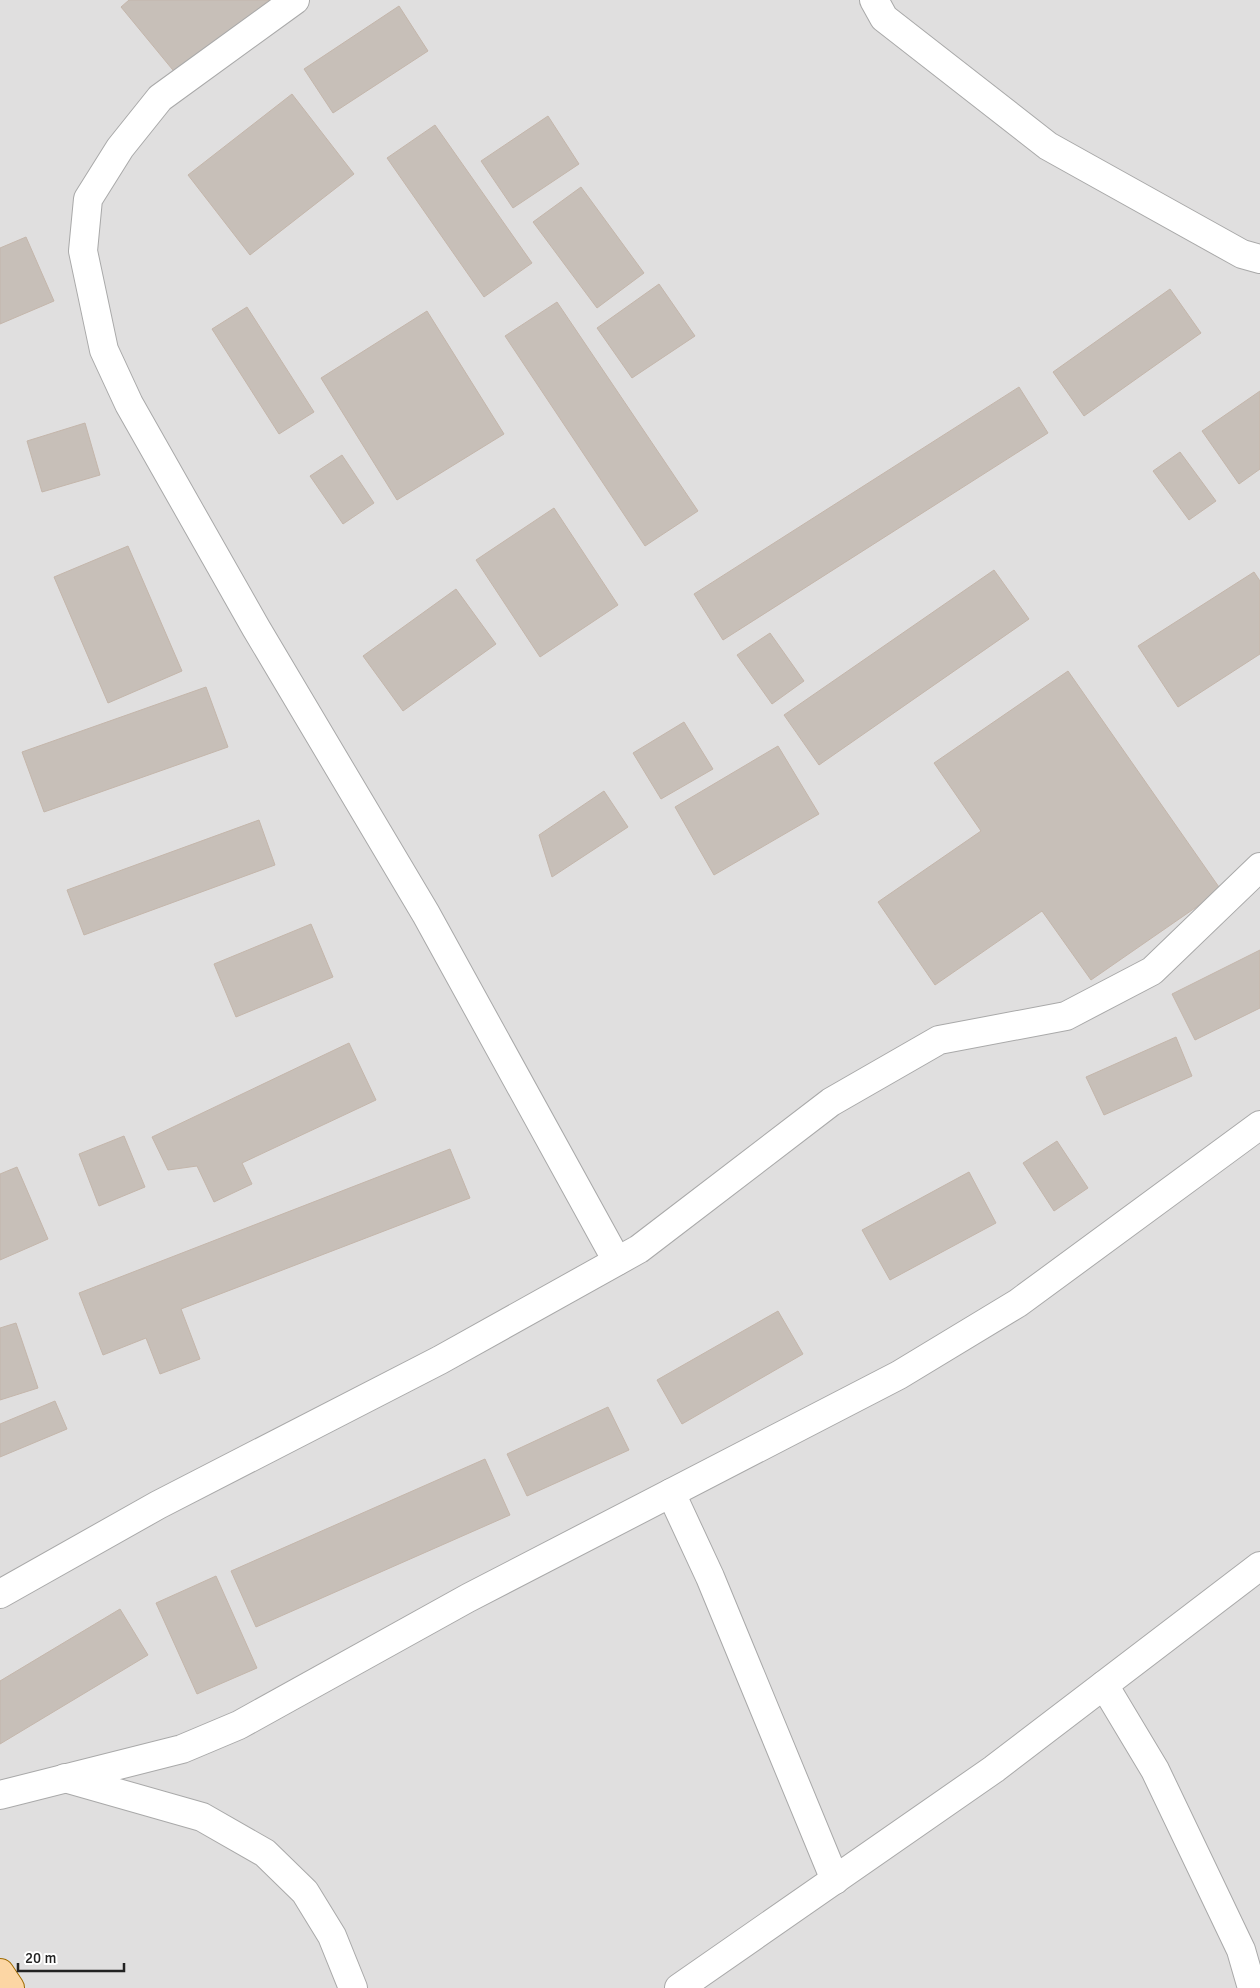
<svg xmlns="http://www.w3.org/2000/svg" width="1260" height="1988" font-family="Signika,sans-serif">
  <style>
    .residential { fill: #e0dfdf }
    .building { fill: #c7bfb8; stroke: #c4b6ab }
    .lines { fill: none; stroke-linecap: round; stroke-linejoin: round }
    .minor-casing { stroke: #a9a9a9; stroke-width: 30 }
    .major-casing { stroke: #a06b00; stroke-width: 30 }
    .minor { stroke: #fff; stroke-width: 28 }
    .major { stroke: #fcd6a4; stroke-width: 28 }
  </style>
  <rect width="100%" height="100%" fill="#f2efe9"/>
  <rect class="residential" x="0" y="0" width="1260" height="1988"/>
  <g class="building">
    <polygon points="129,0 269,0 177,75 121,7"/>
    <polygon points="399,6 428,51 333,113 304,69"/>
    <polygon points="292,94 354,174 250,255 188,175"/>
    <polygon points="548,116 579,164 513,208 481,161"/>
    <polygon points="435,125 532,263 484,297 387,158"/>
    <polygon points="581,187 644,273 597,308 533,222"/>
    <polygon points="26,237 54,301 0,324 0,248"/>
    <polygon points="659,284 695,336 632,378 597,328"/>
    <polygon points="1170,289 1201,333 1084,416 1053,372"/>
    <polygon points="557,302 698,511 645,546 505,336"/>
    <polygon points="247,307 314,412 279,434 212,329"/>
    <polygon points="427,311 504,434 397,500 321,378"/>
    <polygon points="1019,387 1048,433 723,640 694,594"/>
    <polygon points="1260,391 1260,469 1239,484 1202,431"/>
    <polygon points="85,423 100,475 42,492 27,441"/>
    <polygon points="1180,452 1216,501 1189,520 1153,471"/>
    <polygon points="342,455 374,503 343,524 310,476"/>
    <polygon points="554,508 618,605 540,657 476,560"/>
    <polygon points="128,546 182,671 108,703 54,577"/>
    <polygon points="994,570 1029,619 819,765 784,715"/>
    <polygon points="1254,572 1260,581 1260,654 1178,707 1138,646"/>
    <polygon points="456,589 496,644 403,711 363,656"/>
    <polygon points="770,633 804,681 772,704 737,655"/>
    <polygon points="1068,671 1221,890 1091,980 1042,911 935,985 878,902 981,831 934,763"/>
    <polygon points="206,687 228,747 44,812 22,752"/>
    <polygon points="684,722 713,769 661,799 633,753"/>
    <polygon points="778,746 819,814 714,875 675,807"/>
    <polygon points="604,791 628,827 552,877 539,835"/>
    <polygon points="259,820 275,865 84,935 67,890"/>
    <polygon points="311,924 333,977 236,1017 214,964"/>
    <polygon points="1260,950 1260,1008 1195,1040 1172,994"/>
    <polygon points="1176,1037 1192,1076 1104,1115 1086,1077"/>
    <polygon points="349,1043 376,1100 242,1163 252,1184 214,1202 197,1166 168,1170 152,1137"/>
    <polygon points="124,1136 145,1187 99,1206 79,1154"/>
    <polygon points="1057,1141 1088,1188 1054,1211 1023,1163"/>
    <polygon points="450,1149 470,1198 181,1309 200,1359 160,1374 146,1338 103,1355 79,1293"/>
    <polygon points="17,1167 48,1239 0,1260 0,1174"/>
    <polygon points="969,1172 996,1223 890,1280 862,1230"/>
    <polygon points="778,1311 803,1354 682,1424 657,1380"/>
    <polygon points="16,1323 38,1388 0,1400 0,1328"/>
    <polygon points="55,1401 67,1429 0,1457 0,1424"/>
    <polygon points="608,1407 629,1450 527,1496 507,1454"/>
    <polygon points="485,1459 510,1515 256,1627 231,1571"/>
    <polygon points="216,1576 257,1668 197,1694 156,1603"/>
    <polygon points="120,1609 148,1655 0,1744 0,1681"/>
  </g>
  <g class="lines">
    <g class="minor-casing">
      <g id="minor">
        <polyline points="295,0 160,98 120,148 88,199 83,251 104,350 129,404 256,628 426,914 617,1261"/>
        <polyline points="874,0 884,18 1048,146 1242,254 1260,259"/>
        <polyline points="671,1493 710,1577 835,1880"/>
        <polyline points="0,1594 158,1505 440,1360 639,1249 831,1102 939,1040 1066,1016 1152,971 1260,867"/>
        <polyline points="1104,1685 1155,1770 1241,1950 1252,1988"/>
        <polyline points="65,1778 202,1817 265,1853 305,1892 332,1936 353,1988"/>
        <polyline points="0,1795 182,1749 239,1725 468,1598 899,1375 1018,1303 1260,1125"/>
        <polyline points="679,1988 994,1769 1260,1566"/>
      </g>
    </g>
    <g class="major-casing">
      <polyline id="major" points="0,1973 10,1988"/>
    </g>
    <use href="#minor" class="minor"/>
    <use href="#major" class="major"/>
  </g>
  <path d="M18 1963v8h106v-8" fill="none" stroke="#222222" stroke-width="2.5"/>
  <text x="25" y="1963" font-size="15" fill="#222222" stroke="#ffffff" stroke-width="4" paint-order="stroke">20 m</text>
</svg>
